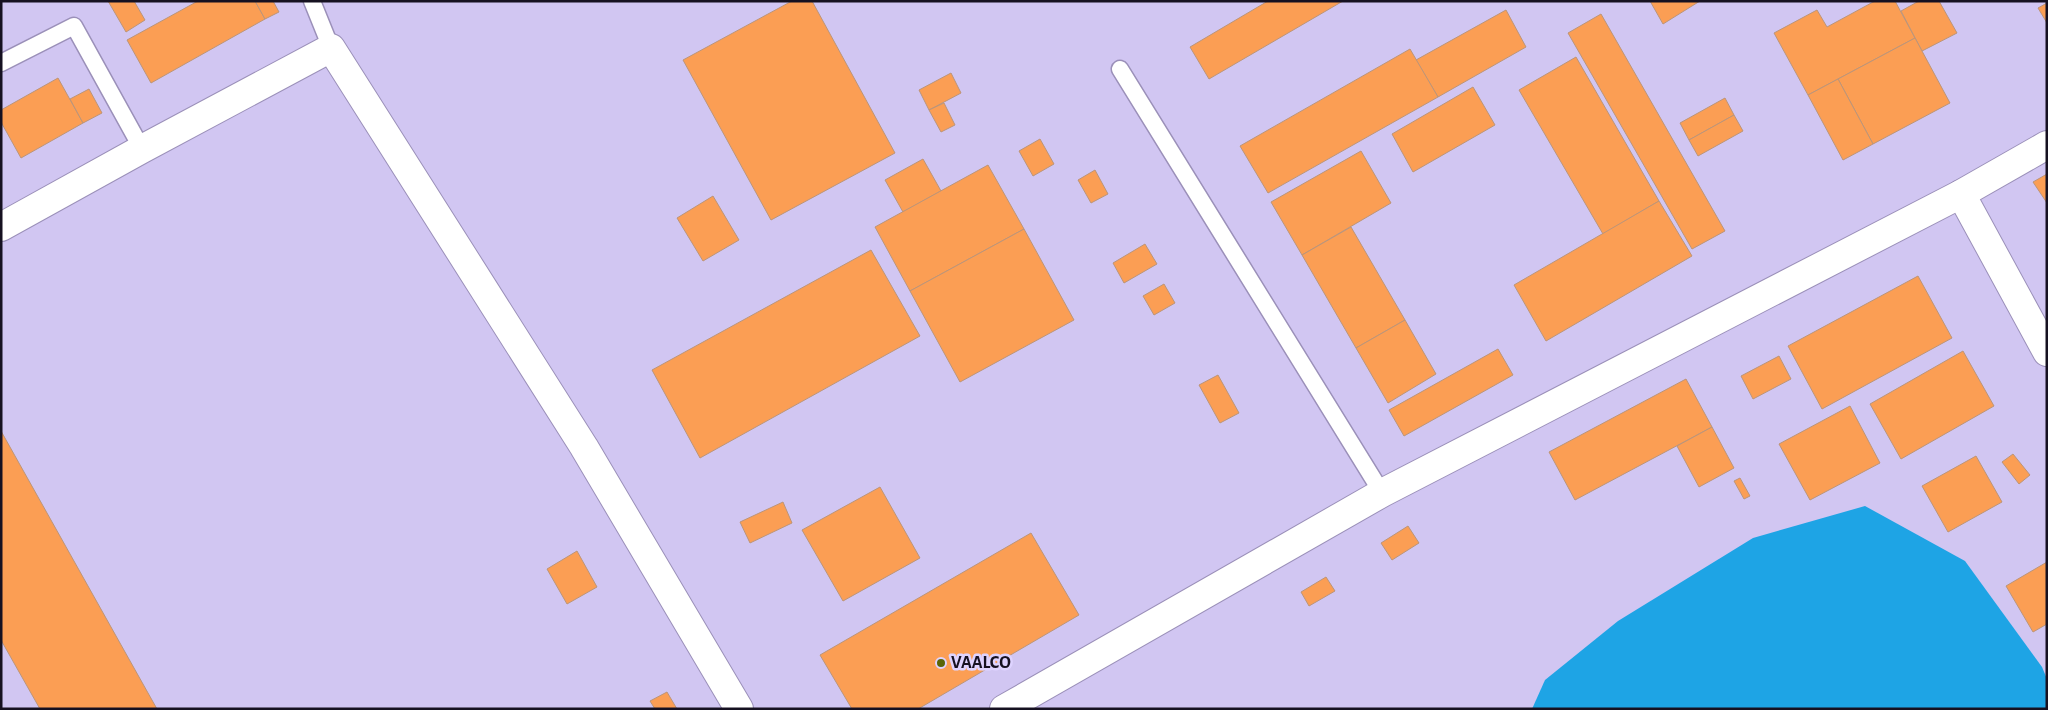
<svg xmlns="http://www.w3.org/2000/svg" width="2048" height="710" font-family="'Alegreya Sans',sans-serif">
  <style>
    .water { fill: #1ea4e5 }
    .building { fill: #fb9e54; stroke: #bc9579 }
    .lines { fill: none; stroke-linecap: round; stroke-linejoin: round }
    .service-casing { stroke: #9b90b9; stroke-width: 19 }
    .minor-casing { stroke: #9b90b9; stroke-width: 30 }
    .service { stroke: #fff; stroke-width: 16 }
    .minor { stroke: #fff; stroke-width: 28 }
    .poi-dot { fill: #5a6508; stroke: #ded3ff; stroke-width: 2 }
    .labels { text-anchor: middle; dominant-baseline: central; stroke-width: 5; stroke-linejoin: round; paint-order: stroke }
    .poi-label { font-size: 18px; font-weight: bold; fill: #161121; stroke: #ded3ff; text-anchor: start }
  </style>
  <rect width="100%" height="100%" fill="#d1c6f2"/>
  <polygon class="water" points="1865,506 1965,561 2042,667 2047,679 2047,709 1532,709 1545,680 1618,621 1753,538"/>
  <g class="building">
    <polygon points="108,1 134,1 145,20 126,32"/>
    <polygon points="198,1 255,1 265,19 151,83 127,40"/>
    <polygon points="255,1 273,1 279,12 265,19"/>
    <polygon points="792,1 812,1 895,153 771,220 683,60"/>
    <polygon points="1268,1 1343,1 1209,79 1190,47"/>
    <polygon points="1650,1 1700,1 1663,24"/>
    <polygon points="1875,1 1895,1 1915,38 1808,95 1774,33 1817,10 1827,27"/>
    <polygon points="1919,1 1939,1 1957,33 1922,51 1901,11"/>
    <polygon points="2047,3 2047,23 2038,8"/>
    <polygon points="1506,10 1526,47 1438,97 1416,60"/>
    <polygon points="1601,14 1725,231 1692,249 1568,33"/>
    <polygon points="1915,38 1950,103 1873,144 1838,79"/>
    <polygon points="1410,49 1438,97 1268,193 1240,146"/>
    <polygon points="1576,57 1659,201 1603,234 1519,90"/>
    <polygon points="951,73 961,93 929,110 919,90"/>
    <polygon points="58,78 83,123 21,158 1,122 1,110"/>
    <polygon points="1838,79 1873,144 1843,160 1808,95"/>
    <polygon points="1473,87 1495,125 1413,172 1392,134"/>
    <polygon points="89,89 102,113 83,123 70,99"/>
    <polygon points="1725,98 1734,115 1689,140 1680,123"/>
    <polygon points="944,103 955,125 941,132 929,110"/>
    <polygon points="1734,115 1743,131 1698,156 1689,140"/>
    <polygon points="1040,139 1054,164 1033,176 1019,151"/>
    <polygon points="1361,151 1391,203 1302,255 1271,202"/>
    <polygon points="923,159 941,191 903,212 885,180"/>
    <polygon points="988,165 1024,229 910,291 875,227"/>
    <polygon points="1095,170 1108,194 1091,203 1078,180"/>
    <polygon points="2047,174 2047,203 2033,182"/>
    <polygon points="713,196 739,240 703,261 677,218"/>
    <polygon points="1659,201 1692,256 1546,341 1514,285"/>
    <polygon points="1351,227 1405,320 1356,348 1302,255"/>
    <polygon points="1024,229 1074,320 960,382 910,291"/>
    <polygon points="1145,244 1157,264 1124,283 1113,263"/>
    <polygon points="871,250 920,336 700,458 652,370"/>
    <polygon points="1918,276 1952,338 1822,409 1788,346"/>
    <polygon points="1164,284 1175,303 1154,315 1143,296"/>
    <polygon points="1405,320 1436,374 1388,403 1356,348"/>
    <polygon points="1498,349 1513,375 1404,436 1389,410"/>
    <polygon points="1963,351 1994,406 1901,459 1870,404"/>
    <polygon points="1779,356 1791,379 1753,399 1741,376"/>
    <polygon points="1218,375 1239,413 1220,423 1199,385"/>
    <polygon points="1686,379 1712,427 1575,500 1549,452"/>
    <polygon points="1850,406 1880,463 1810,500 1779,444"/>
    <polygon points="1712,427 1734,468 1699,487 1677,446"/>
    <polygon points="1,431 157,709 40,709 1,640"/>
    <polygon points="2013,454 2030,475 2019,484 2002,462"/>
    <polygon points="1976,456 2002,502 1948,532 1922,486"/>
    <polygon points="1740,478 1750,496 1744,499 1734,481"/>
    <polygon points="880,487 920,558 843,601 802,530"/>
    <polygon points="783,502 792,523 750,543 740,522"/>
    <polygon points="1408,526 1419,543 1392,560 1381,543"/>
    <polygon points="1031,533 1079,615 918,709 852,709 820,655"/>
    <polygon points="577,551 597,587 567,604 547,569"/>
    <polygon points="2047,562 2047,624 2033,632 2006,586"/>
    <polygon points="1326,577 1335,591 1309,606 1301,592"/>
    <polygon points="667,692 677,709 655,709 650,701"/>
  </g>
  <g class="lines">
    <g class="service-casing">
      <g id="service">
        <polyline points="312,1 331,48"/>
        <polyline points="1,63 74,26 142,149"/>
        <polyline points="1120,69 1382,493"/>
      </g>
    </g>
    <g class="minor-casing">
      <g id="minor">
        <polyline points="1961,194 2047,352"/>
        <polyline points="1,227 142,149 331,48 584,447 739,709"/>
        <polyline points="1004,709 1382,493 1961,194 2047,145"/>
      </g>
    </g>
    <use href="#service" class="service"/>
    <use href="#minor" class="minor"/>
  </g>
  <circle class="poi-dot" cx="941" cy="663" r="5"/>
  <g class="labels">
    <g class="poi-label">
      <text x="951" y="663">VAALCO</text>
    </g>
  </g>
  <rect width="2048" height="710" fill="none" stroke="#161121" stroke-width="5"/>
</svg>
